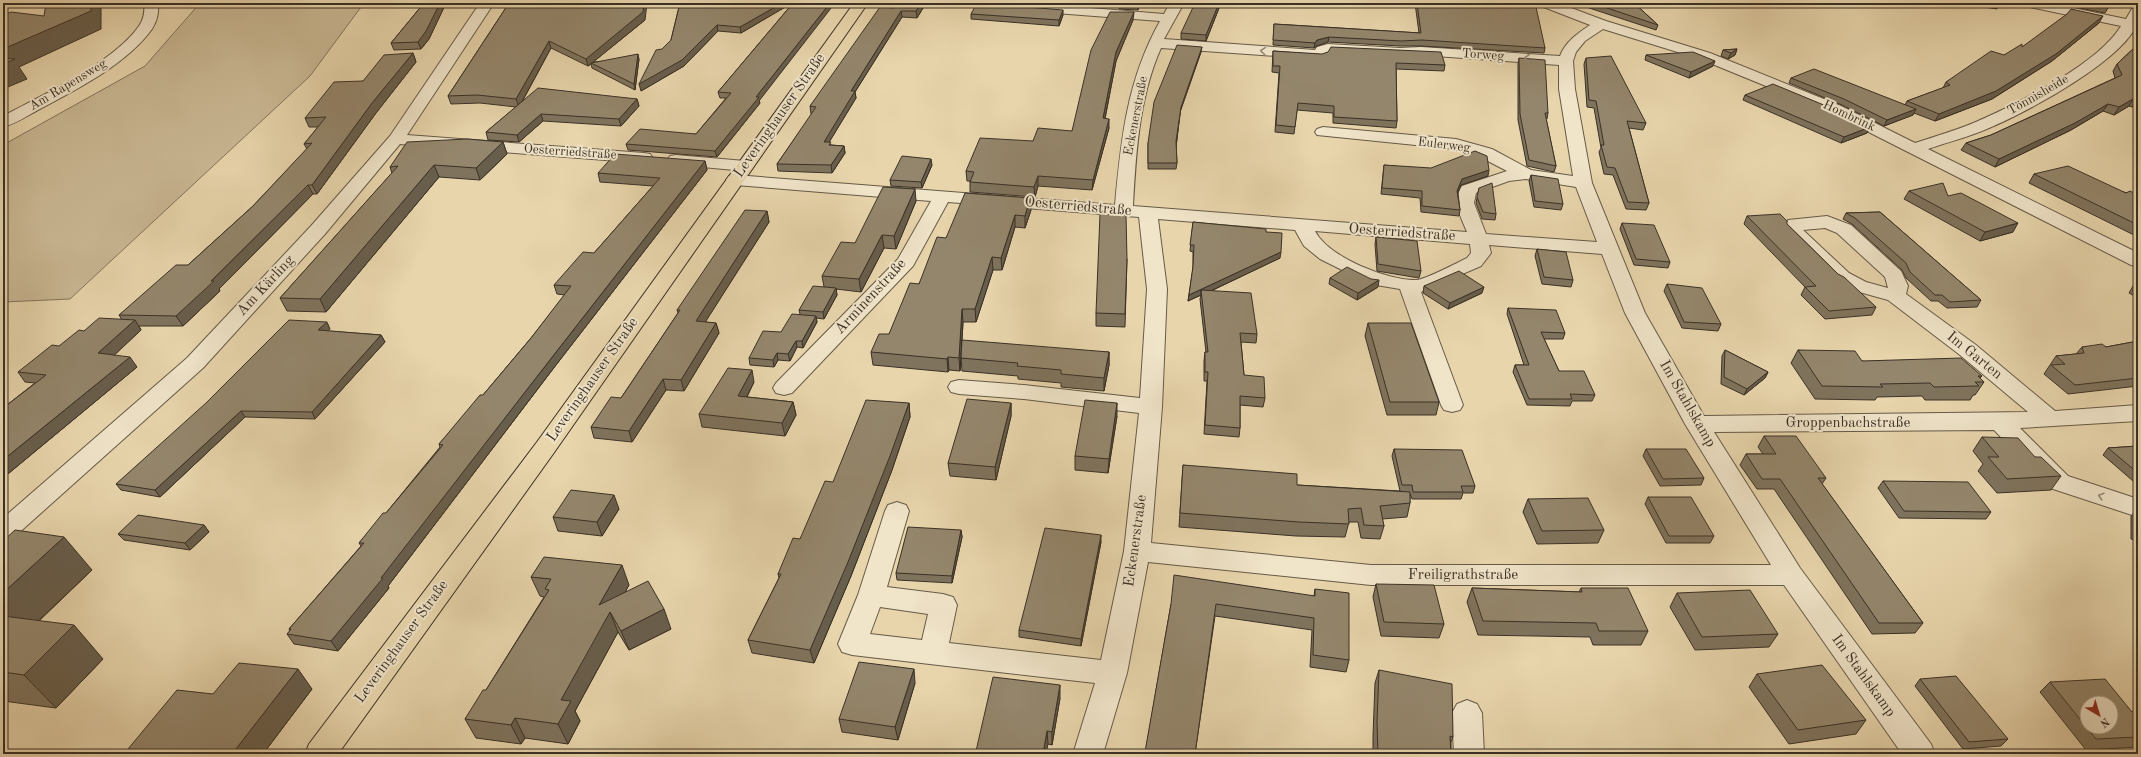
<svg xmlns="http://www.w3.org/2000/svg" width="2141" height="757" font-family="'Old Standard TT',serif">
  <style>
    .green { fill: #cab995; stroke: #82755e }
    .lines { fill: none; stroke-linecap: round; stroke-linejoin: round }
    .minor-casing { stroke: #665a48; stroke-width: 2 }
    .major-casing { stroke: #3a3126; stroke-width: 2 }
    .minor { fill: #f0e4c9; fill-rule: evenodd }
    .major { fill: #e8d5ac; fill-rule: evenodd }
    .wall { fill: #7f735d; stroke: #3a3126 }
    .shaded-wall { fill: #685e4c; stroke: #3a3126 }
    .building { fill: #94866c; stroke: #3a3126; fill-rule: evenodd }
    .oneway { stroke: #958a78 }
    .labels { text-anchor: middle; dominant-baseline: central; stroke-width: 4; stroke-linejoin: round; paint-order: stroke }
    .far-street-label { font-size: 13px; fill: #3a3126; stroke: #f0e4c9 }
    .street-label { font-size: 15px; fill: #3a3126; stroke: #f0e4c9 }
  </style>
  <rect width="100%" height="100%" fill="#e8d5ac"/>
  <filter id="stains"><feTurbulence type="fractalNoise" baseFrequency=".005" numOctaves="4"/><feColorMatrix values="0 0 0 0 .2 0 0 0 0 .09 0 0 0 0 .02 0 0 0 .5 -.17"/></filter>
  <radialGradient id="worn" r=".72"><stop offset=".6" stop-color="#630" stop-opacity="0"/><stop offset="1" stop-color="#630" stop-opacity=".3"/></radialGradient>
  <polygon class="green" points="200,3 364,3 310,76 70,299 3,302 3,145 145,66"/>
  <g class="lines">
    <g class="minor-casing">
      <g id="minor">
        <path d="M144,3h14c1,9 -1,18 -6,26 -25,35 -76,61 -114,81 -11,6 -23,14 -35,17v-11c40,-21 110,-53 136,-90 5,-7 6,-15 5,-23z"/>
        <polygon points="480,3 494,3 407,135 644,153 650,154 653,158 650,162 644,163 400,144 325,234 203,368 12,539 3,541 3,518 187,358 311,226 390,136"/>
        <path d="M970,3h59l135,11 6,-11h14l-20,36 151,11 2,-3 11,-3 72,4 21,-1 139,9c5,-14 18,-23 30,-31l-49,-19 -2,-3h19l48,18 104,32 131,53 74,37c21,-7 43,-13 63,-22 41,-18 120,-57 143,-95l-91,-19 -7,-4h26l77,16 7,-12 5,-1c0,4 1,11 0,15 -10,37 -114,93 -149,107 -20,9 -41,14 -61,21l210,104v14l-7,-2 -302,-153 -129,-53 -97,-30 -18,12 -9,11 -3,9 2,28 17,94 53,130 59,103 324,-4 -68,-57 -72,-55 -36,-10 -17,-9 -51,-50 4,-11 39,-4 24,9 50,46 7,15 -2,8 70,51 79,66 83,-6v16l-118,7 48,48 70,23v18l-88,-29 -56,-58 -280,2 86,136 131,176 4,10h-33l-118,-169h-413l-223,-23 -21,111 -24,81h-30l22,-71 -243,-28 -10,-3 -4,-8 20,-49 27,-84 3,-6 9,-3 9,3 3,6 -22,76 56,7 10,3 4,8 -8,38 152,17 23,-109 15,-138 -115,-14 -65,-5 -8,-2 -3,-5 3,-5 8,-2 65,5 116,13 7,-109 -8,-72 -191,-15 -35,64 -121,127 -8,2 -8,-2 -3,-5 3,-5 122,-124 33,-58 -196,-16 -6,-1 -3,-4 3,-4 6,-1 380,30c6,-66 12,-125 45,-184l-183,-14zM1161,48l160,11 5,-1 3,-6 71,4 21,-1 138,10v24l14,87 -42,-6 -39,-21 -36,-10 -133,-12 -6,2 -2,3 2,3 138,14 25,8 27,14 -45,15c-11,15 -1,31 5,46l-334,-26c3,-53 6,-109 28,-158zM1526,179l50,8 21,55 -111,-8 -12,-31 2,-10 33,-12zM1158,219l137,11 9,16 16,13 50,25 30,5 41,116 3,5 8,2 8,-2 3,-5 -42,-113 60,-26 10,-13 -2,-8 113,9 23,59 60,111 86,141h-400l-220,-22 11,-136 5,-118zM1825,228l12,5 48,44 3,11 -22,-6 -17,-9 -46,-43zM1315,231l155,13 1,9 -4,5c-10,5 -41,21 -50,22 -29,1 -89,-23 -102,-49zM880,607l48,7 -6,26 -52,-6z"/>
        <polygon points="676,155 745,161 751,162 754,166 751,170 745,171 670,164 667,160 670,156"/>
        <polygon points="1467,700 1477,704 1482,713 1484,754 1454,754 1452,713 1457,704"/>
      </g>
    </g>
    <g class="major-casing">
      <polygon id="major" points="854,3 868,3 553,454 338,754 305,754 309,744 537,442"/>
    </g>
    <use href="#minor" class="minor"/>
    <use href="#major" class="major"/>
  </g>
  <g class="wall">
    <polygon points="424,3 446,3 429,39 421,49 394,50 391,43"/>
    <polygon points="509,3 645,20 593,62 639,59 635,90 592,68 591,64 588,66 551,48 522,102 637,99 639,106 621,126 543,121 519,142 488,140 486,132 516,107 480,103 451,104 448,96"/>
    <polygon points="680,3 792,3 741,33 718,31 684,66 641,91 662,49 671,40"/>
    <polygon points="793,3 759,101 760,103 717,157 628,150 626,144 696,134 726,98 720,98 718,92"/>
    <polygon points="926,3 917,18 902,17 855,92 856,98 829,142 831,145 844,146 845,153 832,173 778,171 777,164 812,114 811,114 810,106 894,8"/>
    <polygon points="1047,3 1068,3 1067,5"/>
    <polygon points="1119,3 1147,3 1145,6 1140,5 1138,10 1119,9"/>
    <polygon points="1221,3 1206,41 1181,39 1181,33"/>
    <polygon points="1415,3 1522,3 1545,48 1544,53 1421,46 1400,46 1328,42 1317,46 1314,48 1273,45 1274,24 1419,33"/>
    <polygon points="1574,3 1634,3 1658,25 1656,30"/>
    <polygon points="1970,3 2000,3 1997,9 1971,5"/>
    <polygon points="2076,3 2111,3 2105,13 2074,7"/>
    <polygon points="971,14 1063,15 1059,26 971,19"/>
    <polygon points="1133,20 1116,61 1105,119 1109,128 1092,190 1038,186 1035,197 970,192 970,181 967,181 966,171 1033,141 1072,131"/>
    <polygon points="2099,23 2052,61 1992,99 1935,121 1914,113 1913,115 1884,126 1842,105 1789,83 1791,78 1905,105 1907,101 1943,88 1946,82 2022,47"/>
    <polygon points="2138,42 2138,102 2132,107 2129,106 2114,115 2103,111 2071,130 1995,167 1961,150 1966,143 1991,135 2115,78 2113,71 2117,64 2134,48"/>
    <polygon points="1737,49 1735,55 1728,59 1721,56 1723,50"/>
    <polygon points="1273,51 1445,65 1444,71 1396,69 1397,121 1396,128 1333,123 1333,113 1297,110 1294,134 1275,132 1279,73 1272,72"/>
    <polygon points="1201,52 1180,112 1176,143 1177,163 1176,169 1148,169 1148,143"/>
    <polygon points="413,53 416,62 376,113 317,194 313,194 219,289 220,291 183,326 139,326 141,330 114,355 137,367 3,478 3,408 35,383 25,382 18,372 84,331 122,320 119,315 188,265 253,206 307,149 304,144 318,127 309,127 305,118 363,81"/>
    <polygon points="1646,55 1713,66 1689,78 1645,60"/>
    <polygon points="1519,58 1548,113 1547,119 1546,119 1556,166 1554,172 1527,166 1518,120 1518,64"/>
    <polygon points="1586,58 1646,123 1643,130 1629,128 1649,203 1646,210 1626,209 1613,175 1604,174 1599,152 1601,148 1594,108 1587,107 1584,64"/>
    <polygon points="1745,95 1870,127 1867,133 1841,143 1743,100"/>
    <polygon points="503,142 507,154 480,180 439,177 326,312 287,311 280,298 392,173 390,167"/>
    <polygon points="705,161 707,170 556,365 388,586 389,588 338,651 294,644 287,634 290,631 289,629 361,546 359,543 386,513 440,447 439,444 483,395 531,338 565,295 557,294 554,285 594,253 653,186 600,182 598,173"/>
    <polygon points="932,165 922,188 891,186 890,180"/>
    <polygon points="1384,165 1488,176 1461,185 1458,193 1460,210 1459,216 1421,212 1420,198 1381,194"/>
    <polygon points="2034,174 2138,195 2138,237 2029,183"/>
    <polygon points="1531,175 1563,204 1561,210 1534,207 1529,181"/>
    <polygon points="1479,188 1496,214 1495,220 1482,219 1476,203"/>
    <polygon points="1909,191 1948,196 2013,232 1980,241 1904,199"/>
    <polygon points="916,201 896,249 884,248 861,292 836,289 837,295 824,319 816,318 817,322 803,348 797,347 790,361 778,360 774,367 750,365 749,358 781,332 800,314 799,310 824,287 822,276 855,243"/>
    <polygon points="1031,210 1025,228 1015,227 1002,270 993,270 976,322 963,322 961,358 1109,352 1109,365 1104,391 1061,387 1061,383 1018,379 1018,376 962,371 961,358 960,371 949,370 948,372 873,365 871,352 889,334 946,238"/>
    <polygon points="767,211 769,222 705,322 716,323 719,333 684,391 666,390 632,442 594,438 591,427 621,398 678,313 677,310"/>
    <polygon points="1880,212 1981,300 1977,307 1947,308 1938,301 1931,301 1906,278 1902,270 1852,224 1843,219 1846,213"/>
    <polygon points="1747,216 1787,224 1838,274 1876,307 1872,315 1825,319 1801,295 1805,287 1744,224"/>
    <polygon points="1193,222 1266,232 1280,258 1211,291 1257,334 1256,343 1241,342 1244,375 1265,398 1263,407 1240,405 1240,428 1239,437 1204,434 1207,381 1204,381 1204,361 1205,352 1206,352 1200,299 1201,295 1188,301 1193,268 1193,252 1190,251"/>
    <polygon points="1622,223 1670,262 1668,268 1634,265 1620,229"/>
    <polygon points="1376,237 1421,271 1419,278 1377,271 1375,244"/>
    <polygon points="1537,249 1573,280 1571,287 1542,284 1535,256"/>
    <polygon points="1127,259 1125,327 1096,326 1096,313"/>
    <polygon points="2138,277 2138,298 2129,293"/>
    <polygon points="1330,278 1378,287 1357,300 1329,284"/>
    <polygon points="1667,284 1721,324 1718,331 1682,328 1664,291"/>
    <polygon points="1424,286 1482,293 1448,309 1423,293"/>
    <polygon points="1508,308 1565,333 1563,339 1544,339 1559,371 1595,395 1592,401 1572,401 1570,406 1527,405 1513,372 1515,365 1524,365 1507,314"/>
    <polygon points="1368,323 1439,402 1436,415 1387,415 1365,336"/>
    <polygon points="330,329 328,331 381,335 385,342 315,419 245,417 160,497 121,490 116,484"/>
    <polygon points="2138,341 2138,386 2068,394 2044,374 2056,356 2076,354 2082,347 2106,347"/>
    <polygon points="1725,350 1768,372 1765,378 1744,395 1721,384 1722,356"/>
    <polygon points="1798,350 1862,361 1982,376 1980,378 1984,382 1975,395 1973,395 1970,400 1925,400 1922,396 1877,397 1875,400 1815,399 1791,363"/>
    <polygon points="754,382 747,397 793,402 796,415 785,436 702,427 699,414"/>
    <polygon points="909,403 910,417 892,470 851,576 814,663 752,653 748,640 779,578 778,574 800,539 833,482"/>
    <polygon points="1011,403 1011,416 996,480 950,476 948,463"/>
    <polygon points="1117,416 1108,473 1075,470 1075,456"/>
    <polygon points="1764,436 1826,478 1822,484 1923,623 1915,633 1872,634 1774,489 1757,489 1740,465 1746,454 1763,454 1758,447"/>
    <polygon points="1982,437 2035,457 2061,476 2051,490 1997,493 1978,471 1983,464 1973,451"/>
    <polygon points="2138,446 2138,480 2133,481 2103,455 2108,448"/>
    <polygon points="1394,449 1475,486 1473,493 1463,493 1461,499 1412,499 1410,494 1410,503 1407,517 1382,519 1384,526 1380,539 1361,538 1358,522 1349,522 1345,537 1296,536 1179,527 1183,465 1297,485 1400,491 1392,456"/>
    <polygon points="1646,449 1704,478 1701,485 1660,486 1643,456"/>
    <polygon points="1883,481 1991,512 1986,519 1899,518 1878,488"/>
    <polygon points="1648,497 1714,536 1710,543 1666,543 1645,504"/>
    <polygon points="1528,499 1604,530 1598,543 1537,544 1523,512"/>
    <polygon points="619,509 602,536 558,531 553,517"/>
    <polygon points="2137,509 2138,510 2138,541 2131,539 2131,516"/>
    <polygon points="204,525 209,532 190,550 124,540 118,534"/>
    <polygon points="961,530 962,537 952,583 897,580 896,573"/>
    <polygon points="3,541 92,570 39,621 103,659 56,708 3,701"/>
    <polygon points="1101,542 1081,646 1019,637 1019,630"/>
    <polygon points="531,577 629,585 625,592 671,629 629,650 618,632 575,711 580,721 568,744 525,738 521,744 476,738 465,719 486,690 544,597 540,596"/>
    <polygon points="1376,584 1444,624 1439,638 1381,636 1373,597"/>
    <polygon points="1472,588 1579,592 1581,588 1648,631 1641,645 1593,645 1590,637 1478,635 1467,602"/>
    <polygon points="1315,589 1349,660 1346,672 1310,667 1312,630 1215,616 1195,754 1145,754 1171,604 1314,596"/>
    <polygon points="1677,593 1778,634 1769,647 1695,650 1670,607"/>
    <polygon points="1379,670 1453,737 1451,742 1451,754 1373,754 1373,736 1375,683"/>
    <polygon points="1757,674 1866,720 1856,734 1789,744 1749,687"/>
    <polygon points="1920,679 2008,739 2001,746 1963,749 1915,686"/>
    <polygon points="2050,682 2132,712 2138,711 2138,747 2086,750 2040,692"/>
    <polygon points="915,683 898,740 842,732 839,719"/>
    <polygon points="312,689 263,754 133,754 128,749 213,694"/>
    <polygon points="1060,698 1052,745 1048,744 976,751"/>
  </g>
  <g class="shaded-wall">
    <polygon points="91,3 101,3 101,29 19,67 27,79 3,89 3,49"/>
    <polygon points="440,3 446,3 429,39 421,49 418,42"/>
    <polygon points="644,3 647,3 645,20 592,63 591,63 591,64 588,66 586,59"/>
    <polygon points="782,3 792,3 741,33 740,27"/>
    <polygon points="830,3 835,3 759,101 760,103 717,157 715,151 756,97"/>
    <polygon points="921,3 926,3 917,18 916,11"/>
    <polygon points="1138,3 1140,3 1140,5 1138,10"/>
    <polygon points="1219,3 1221,3 1206,41 1206,35"/>
    <polygon points="1063,10 1063,15 1059,26 1059,20"/>
    <polygon points="901,11 902,17 855,92 856,98 825,149 824,142 851,91"/>
    <polygon points="1134,12 1133,20 1116,61 1103,128 1103,118 1116,52"/>
    <polygon points="2103,16 2099,23 2052,61 1992,99 1935,121 1939,114"/>
    <polygon points="717,25 718,31 684,66 641,91 639,84"/>
    <polygon points="1329,37 1328,42 1317,46 1314,48 1315,43 1317,40"/>
    <polygon points="549,41 551,48 519,107 516,99"/>
    <polygon points="1202,47 1201,52 1180,112 1176,147 1181,107"/>
    <polygon points="1737,49 1735,55 1728,59 1731,53"/>
    <polygon points="413,53 416,62 376,113 317,194 312,185 372,103"/>
    <polygon points="638,54 639,59 635,90 634,84"/>
    <polygon points="1715,61 1713,66 1689,78 1691,72"/>
    <polygon points="2138,98 2138,102 2132,107 2136,100"/>
    <polygon points="637,99 639,106 621,126 619,119"/>
    <polygon points="2133,99 2129,106 2114,115 2119,107"/>
    <polygon points="2108,104 2103,111 2071,130 1995,167 1999,159"/>
    <polygon points="1916,109 1913,115 1884,126 1887,120"/>
    <polygon points="541,114 543,121 519,142 517,135"/>
    <polygon points="1109,119 1109,128 1092,190 1093,180"/>
    <polygon points="1870,127 1867,133 1841,143 1844,137"/>
    <polygon points="503,142 507,154 480,180 476,168"/>
    <polygon points="844,146 845,153 832,173 831,165"/>
    <polygon points="931,159 932,165 922,188 921,182"/>
    <polygon points="705,161 707,170 556,365 388,586 389,588 338,651 331,641 553,356"/>
    <polygon points="434,165 439,177 326,312 320,299"/>
    <polygon points="1489,170 1488,176 1461,185 1456,197 1457,191 1462,179"/>
    <polygon points="1038,176 1038,186 1035,197 1034,187"/>
    <polygon points="308,185 313,194 219,289 220,291 183,326 176,316"/>
    <polygon points="915,189 916,201 896,249 894,236"/>
    <polygon points="1030,198 1031,210 1025,228 1025,216"/>
    <polygon points="767,211 769,222 699,332 696,321"/>
    <polygon points="1015,215 1015,227 1002,270 1001,258"/>
    <polygon points="2018,223 2013,232 1980,241 1985,232"/>
    <polygon points="882,235 884,248 861,292 859,279"/>
    <polygon points="1281,252 1280,258 1202,295 1201,290 1201,295 1188,301 1189,295"/>
    <polygon points="992,257 993,270 976,322 975,309"/>
    <polygon points="1379,280 1378,287 1357,300 1358,293"/>
    <polygon points="1484,287 1482,293 1448,309 1450,303"/>
    <polygon points="836,288 837,295 824,319 823,312"/>
    <polygon points="962,309 963,322 960,371 959,358"/>
    <polygon points="816,316 817,322 803,348 802,341"/>
    <polygon points="135,320 141,330 105,364 98,353"/>
    <polygon points="327,322 330,329 322,337 318,330"/>
    <polygon points="716,323 719,333 684,391 681,380"/>
    <polygon points="381,335 385,342 315,419 312,412"/>
    <polygon points="796,341 797,347 790,361 788,354"/>
    <polygon points="1109,352 1109,365 1104,391 1104,378"/>
    <polygon points="777,353 778,360 774,367 773,360"/>
    <polygon points="130,357 137,367 3,478 3,460"/>
    <polygon points="948,357 949,370 948,372 947,359"/>
    <polygon points="752,370 754,382 741,408 738,396"/>
    <polygon points="1768,372 1765,378 1744,395 1747,389"/>
    <polygon points="663,379 666,390 632,442 629,431"/>
    <polygon points="793,402 796,415 785,436 782,423"/>
    <polygon points="909,403 910,417 892,470 851,576 814,663 810,650"/>
    <polygon points="1011,403 1011,416 996,480 995,467"/>
    <polygon points="1117,403 1117,416 1108,473 1109,459"/>
    <polygon points="241,411 245,417 160,497 155,490"/>
    <polygon points="614,495 619,509 602,536 597,522"/>
    <polygon points="204,525 209,532 190,550 185,543"/>
    <polygon points="961,530 962,537 952,583 952,576"/>
    <polygon points="1101,535 1101,542 1081,646 1081,639"/>
    <polygon points="64,537 92,570 12,646 3,637 3,593"/>
    <polygon points="622,565 629,585 612,616 610,612 618,632 575,711 580,721 568,744 558,724 561,700 599,605"/>
    <polygon points="664,609 671,629 629,650 621,631"/>
    <polygon points="74,625 103,659 56,708 24,675"/>
    <polygon points="298,669 312,689 263,754 232,754"/>
    <polygon points="914,669 915,683 898,740 895,727"/>
    <polygon points="1060,685 1060,698 1052,745 1052,732"/>
    <polygon points="515,718 525,738 521,744 511,725"/>
    <polygon points="1047,731 1048,744 1046,754 1043,754"/>
  </g>
  <g class="building">
    <polygon points="46,3 91,3 91,11 3,49 3,15 11,12 44,16"/>
    <polygon points="424,3 440,3 426,31 418,42 391,43"/>
    <polygon points="509,3 644,3 643,12 586,59 549,41 516,99 477,95 448,96"/>
    <polygon points="680,3 782,3 740,27 717,25 682,60 639,84 656,50 662,49 671,40"/>
    <polygon points="793,3 830,3 756,97 759,97 715,151 626,144 640,129 696,134 731,93 718,92"/>
    <polygon points="897,3 921,3 916,11 901,11 851,91 855,91 824,142 831,142 829,145 844,146 831,165 777,164 816,107 810,106 880,7 894,8"/>
    <polygon points="977,3 1063,10 1059,20 971,14"/>
    <polygon points="1195,3 1219,3 1206,35 1181,33"/>
    <polygon points="1417,3 1522,3 1536,7 1545,48 1422,40 1401,41 1329,37 1317,40 1315,43 1273,40 1274,24 1421,33"/>
    <polygon points="1592,3 1634,3 1658,25"/>
    <polygon points="2085,3 2111,3 2108,8"/>
    <polygon points="2071,9 2103,16 2056,54 1996,91 1939,114 1907,101 1950,85 1946,82 1991,51 2004,55 2022,44 2022,47 2067,14"/>
    <polygon points="1110,12 1134,12 1116,52 1103,118 1109,119 1093,180 1038,176 1034,187 970,182 974,172 966,171 980,138 1033,141 1038,128 1072,131 1091,50"/>
    <polygon points="2138,42 2138,98 2136,100 2133,99 2119,107 2108,104 2075,123 1999,159 1966,143 1991,135 2122,75 2117,64 2134,48"/>
    <polygon points="1177,45 1202,47 1181,107 1176,141 1177,163 1148,163 1148,143 1154,102"/>
    <polygon points="1331,47 1441,52 1445,65 1396,63 1397,121 1334,117 1334,106 1298,103 1295,127 1276,125 1280,66 1273,66 1273,51 1322,54 1328,52"/>
    <polygon points="1737,49 1731,53 1723,50"/>
    <polygon points="1693,52 1715,61 1691,72 1646,55"/>
    <polygon points="413,53 372,103 312,185 308,185 211,281 214,281 176,316 119,315 176,265 188,265 253,206 312,143 304,144 326,117 305,118 334,82 363,81 384,55"/>
    <polygon points="638,54 634,84 591,63"/>
    <polygon points="1611,56 1646,123 1627,121 1649,203 1628,202 1615,168 1607,167 1601,145 1604,145 1596,101 1589,100 1586,58"/>
    <polygon points="3,58 15,59 3,64"/>
    <polygon points="1519,58 1545,60 1548,113 1545,113 1556,166 1529,160 1520,114"/>
    <polygon points="1814,69 1916,109 1887,120 1844,99 1791,78"/>
    <polygon points="1773,84 1831,108 1870,127 1844,137 1745,95"/>
    <polygon points="538,88 637,99 619,119 541,114 517,135 486,132"/>
    <polygon points="467,139 503,142 476,168 434,165 320,299 280,298 398,166 390,167 407,142"/>
    <polygon points="1475,151 1487,156 1489,170 1462,179 1457,191 1460,210 1422,206 1422,191 1382,188 1384,165 1431,168"/>
    <polygon points="615,154 705,161 553,356 381,578 383,578 331,641 287,634 291,629 289,629 364,543 359,543 383,513 386,513 443,445 439,444 480,395 483,395 531,338 571,286 554,285 583,252 594,253 660,178 598,173"/>
    <polygon points="902,156 931,159 921,182 890,180"/>
    <polygon points="2068,166 2126,193 2130,191 2138,195 2138,225 2034,174"/>
    <polygon points="1531,175 1558,179 1563,204 1535,201"/>
    <polygon points="1492,183 1496,214 1483,212 1477,197 1479,188"/>
    <polygon points="1943,183 1948,196 1961,193 2018,223 1985,232 1909,191"/>
    <polygon points="883,187 915,189 894,236 882,235 859,279 822,276 841,242 855,243"/>
    <polygon points="965,193 1030,198 1025,216 1015,215 1001,258 992,257 975,309 962,309 959,358 948,357 947,359 871,352 879,334 889,334 910,283 919,284 937,237 946,238"/>
    <polygon points="745,210 767,211 696,321 716,323 681,380 663,379 629,431 591,427 611,397 621,398 680,310 677,310"/>
    <polygon points="1880,212 1981,300 1950,302 1942,295 1935,295 1910,272 1906,263 1855,218 1846,213"/>
    <polygon points="1100,214 1126,215 1127,259 1125,314 1096,313"/>
    <polygon points="1780,214 1787,221 1787,224 1838,274 1844,277 1876,307 1829,311 1805,287 1816,286 1747,216"/>
    <polygon points="1193,222 1266,229 1266,232 1282,233 1281,252 1189,295 1193,266 1194,245 1190,245"/>
    <polygon points="1622,223 1654,225 1670,262 1636,259"/>
    <polygon points="1376,237 1417,241 1421,271 1378,264"/>
    <polygon points="1537,249 1566,252 1573,280 1544,277"/>
    <polygon points="1347,267 1371,279 1379,280 1358,293 1330,278"/>
    <polygon points="1459,271 1484,287 1450,303 1424,286"/>
    <polygon points="2138,279 2138,285 2135,284"/>
    <polygon points="1667,284 1702,288 1721,324 1684,322"/>
    <polygon points="813,286 836,288 823,312 799,310"/>
    <polygon points="1201,290 1251,293 1257,334 1240,333 1244,375 1264,377 1265,398 1240,396 1240,428 1205,425 1208,372 1205,372 1205,352 1208,352"/>
    <polygon points="1508,308 1556,310 1565,333 1541,332 1559,371 1584,371 1595,395 1570,394 1572,399 1529,399 1515,365 1529,365"/>
    <polygon points="792,314 816,316 802,341 796,341 788,354 777,353 773,360 749,358 763,331 781,332"/>
    <polygon points="99,318 135,320 98,353 130,357 3,460 3,408 46,375 18,372 52,345 59,346 79,330 84,331"/>
    <polygon points="289,320 327,322 318,330 381,335 312,412 241,411 155,490 116,484 206,403"/>
    <polygon points="1368,323 1411,323 1439,402 1390,402"/>
    <polygon points="962,340 1109,352 1104,378 1061,374 1061,370 1017,366 1018,363 961,358"/>
    <polygon points="2138,341 2138,378 2075,385 2051,365 2065,364 2056,356 2084,353 2082,347 2102,344 2106,347"/>
    <polygon points="1725,350 1768,372 1747,389 1724,377"/>
    <polygon points="1798,350 1855,351 1862,361 1961,358 1982,376 1978,376 1984,382 1975,382 1979,386 1934,387 1930,383 1880,384 1883,387 1822,386"/>
    <polygon points="728,368 752,370 738,396 793,402 782,423 699,414"/>
    <polygon points="967,399 1011,403 995,467 948,463"/>
    <polygon points="866,400 909,403 890,456 848,562 810,650 748,640 781,574 778,574 793,538 800,539 825,481 833,482"/>
    <polygon points="1085,400 1117,403 1109,459 1075,456"/>
    <polygon points="1764,436 1796,436 1826,478 1818,478 1923,623 1879,623 1780,479 1762,479 1746,454 1776,454"/>
    <polygon points="1982,437 2018,438 2035,457 2041,457 2061,476 2007,479 1988,457 1999,457"/>
    <polygon points="2138,446 2138,473 2108,448"/>
    <polygon points="1394,449 1462,450 1475,486 1461,486 1463,492 1413,492 1412,485 1402,485"/>
    <polygon points="1646,449 1686,449 1704,478 1663,479"/>
    <polygon points="1183,465 1297,474 1297,485 1410,492 1410,503 1380,506 1384,526 1364,525 1361,508 1348,509 1349,524 1299,522 1180,513"/>
    <polygon points="1883,481 1968,482 1991,512 1904,511"/>
    <polygon points="571,490 614,495 597,522 553,517"/>
    <polygon points="1648,497 1691,497 1714,536 1669,536"/>
    <polygon points="1588,498 1604,530 1542,531 1528,499"/>
    <polygon points="2137,509 2138,510 2138,532 2137,532"/>
    <polygon points="138,515 204,525 185,543 118,534"/>
    <polygon points="908,527 961,530 952,576 896,573"/>
    <polygon points="1045,528 1101,535 1081,639 1019,630"/>
    <polygon points="15,530 64,537 3,593 3,541"/>
    <polygon points="544,557 622,565 599,605 648,581 664,609 621,631 610,612 561,700 571,701 558,724 515,718 511,725 465,719 483,690 486,690 549,590 545,589 551,579 531,577"/>
    <polygon points="1174,575 1315,596 1315,589 1349,593 1349,660 1313,655 1314,618 1216,604 1195,754 1157,754 1145,752 1171,604"/>
    <polygon points="1376,584 1434,585 1444,624 1384,622"/>
    <polygon points="1472,588 1582,592 1581,588 1628,588 1648,631 1599,631 1596,623 1483,621"/>
    <polygon points="1750,590 1778,634 1702,637 1677,593"/>
    <polygon points="3,616 74,625 24,675 3,672"/>
    <polygon points="859,662 914,669 895,727 839,719"/>
    <polygon points="239,663 298,669 232,754 173,754 128,749 177,690 213,694"/>
    <polygon points="1822,665 1866,720 1798,730 1757,674"/>
    <polygon points="1379,670 1452,684 1453,737 1450,736 1451,754 1378,754 1377,722"/>
    <polygon points="1956,676 2008,739 1969,742 1920,679"/>
    <polygon points="993,677 1060,685 1052,732 1047,731 1043,754 970,754 971,750 976,751"/>
    <path d="M2105,679l27,33 6,-1v26l-42,2 -46,-57zM2087,703h24v24h-24z"/>
  </g>
  <defs><path id="oneway-chevron" d="M-2-3.5L2.5 0L-2 3.5" fill="none" stroke-width="1.6" stroke-linecap="round" stroke-linejoin="round"/></defs>
  <g class="oneway">
    <use href="#oneway-chevron" transform="translate(1263 51) rotate(-175)"/>
    <use href="#oneway-chevron" transform="translate(1527 58) rotate(-176)"/>
    <use href="#oneway-chevron" transform="translate(2101 496) rotate(-162)"/>
  </g>
  <g class="labels">
    <g class="far-street-label">
      <text transform="translate(1483 55) rotate(4)">Torweg</text>
      <text transform="translate(68 85) rotate(-31)">Am Rapensweg</text>
      <text transform="translate(2038 95) rotate(-30)">Tönnisheide</text>
      <text transform="translate(1136 116) rotate(-79)">Eckenerstraße</text>
      <text transform="translate(1849 116) rotate(25)">Hombrink</text>
      <text transform="translate(1444 145) rotate(7)">Eulerweg</text>
      <text transform="translate(570 152) rotate(4)">Oesterriedstraße</text>
    </g>
    <g class="street-label">
      <text transform="translate(780 116) rotate(-55)">Leveringhauser Straße</text>
      <text transform="translate(1078 207) rotate(5)">Oesterriedstraße</text>
      <text transform="translate(1402 233) rotate(4)">Oesterriedstraße</text>
      <text transform="translate(266 286) rotate(-47)">Am Kärling</text>
      <text transform="translate(871 297) rotate(-47)">Arminenstraße</text>
      <text transform="translate(1974 356) rotate(39)">Im Garten</text>
      <text transform="translate(593 380) rotate(-55)">Leveringhauser Straße</text>
      <text transform="translate(1687 404) rotate(60)">Im Stahlskamp</text>
      <text x="1848" y="423">Groppenbachstraße</text>
      <text transform="translate(1136 541) rotate(-82)">Eckenerstraße</text>
      <text x="1463" y="575">Freiligrathstraße</text>
      <text transform="translate(402 642) rotate(-54)">Leveringhauser Straße</text>
      <text transform="translate(1863 676) rotate(54)">Im Stahlskamp</text>
    </g>
  </g>
  <rect width="2141" height="757" fill="none" stroke="#e8d5ac" stroke-width="16"/>
  <rect x="4" y="4" width="2133" height="749" fill="none" stroke="#3a3126" stroke-width="2"/>
  <rect x="8" y="8" width="2125" height="741" fill="none" stroke="#3a3126"/>
  <g transform="translate(2099 715) rotate(142)"><circle r="19" fill="#f0e4c9" stroke="#a79c88"/>
  <path d="M0-3L7 15L0 10L-7 15Z" fill="#8f2418"/>
  <text y="-6" font-size="11" font-weight="bold" text-anchor="middle" fill="#3a3126">N</text>
  </g>
  <rect width="100%" height="100%" filter="url(#stains)"/>
  <rect width="100%" height="100%" fill="url(#worn)"/>
</svg>
